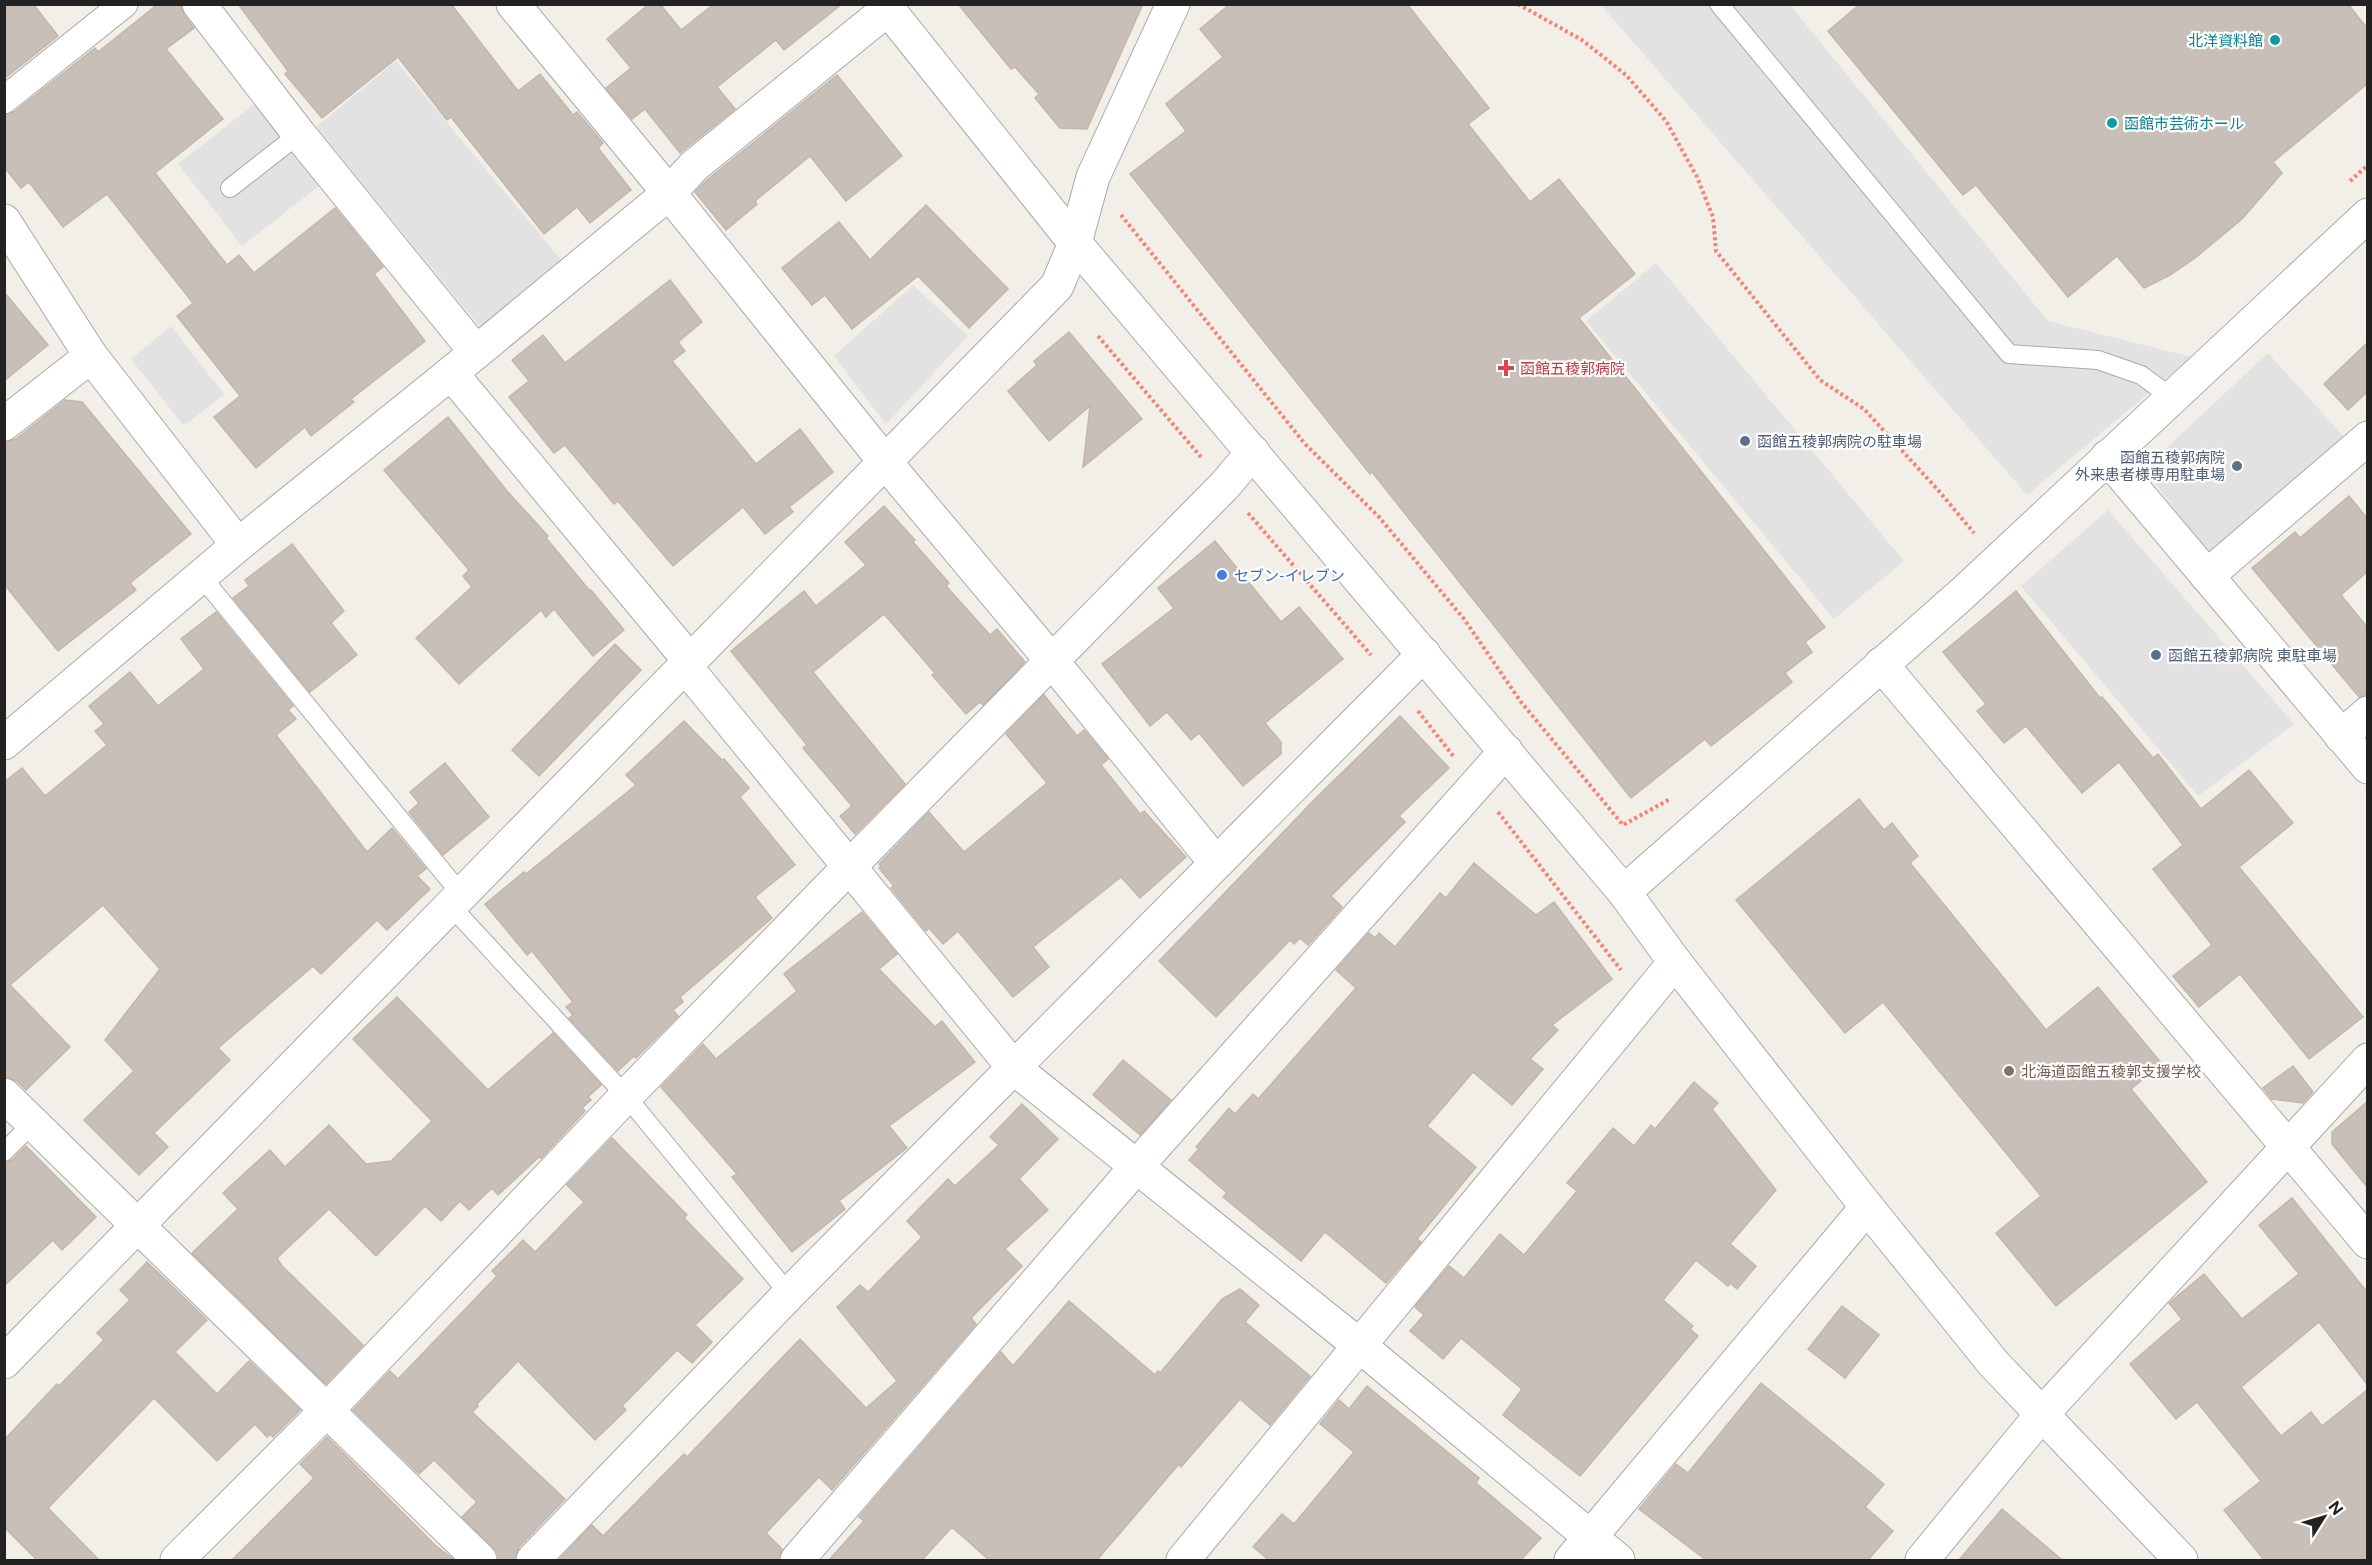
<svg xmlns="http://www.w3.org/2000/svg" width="2372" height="1565" font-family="'Public Sans','Noto Sans JP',sans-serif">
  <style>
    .parking { fill: #e2e2e2 }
    .building { fill: #c7bfb8; stroke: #c4b6ab; stroke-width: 1.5 }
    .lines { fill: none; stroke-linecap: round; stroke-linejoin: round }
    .service-casing { stroke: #a9a9a9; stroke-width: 20 }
    .pedestrian-casing { stroke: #a9a9a9; stroke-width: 29 }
    .minor-casing { stroke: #a9a9a9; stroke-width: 35 }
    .tertiary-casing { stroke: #a9a9a9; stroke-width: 35 }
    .path { stroke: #fa8072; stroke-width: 4; stroke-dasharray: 3 3; stroke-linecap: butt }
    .service { stroke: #fff; stroke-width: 18 }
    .pedestrian { stroke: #fff; stroke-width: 27 }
    .minor { stroke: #fff; stroke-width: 33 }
    .tertiary { stroke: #fff; stroke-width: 33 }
    .culture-dot { fill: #0f9aa8; stroke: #fff; stroke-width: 2 }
    .health-dot { fill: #e0444e; stroke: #fff; stroke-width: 2 }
    .service-dot { fill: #5c6f8a; stroke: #fff; stroke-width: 2 }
    .shop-dot { fill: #3f7fe0; stroke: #fff; stroke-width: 2 }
    .education-dot { fill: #8d6e63; stroke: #fff; stroke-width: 2 }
    .labels { text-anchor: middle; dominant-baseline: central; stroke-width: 4.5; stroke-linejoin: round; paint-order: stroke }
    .culture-label { font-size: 15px; fill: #0d838f; stroke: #fff; text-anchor: end }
    .health-label { font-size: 15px; fill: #be3a42; stroke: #fff; text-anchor: start }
    .service-label { font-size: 15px; fill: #4e5e75; stroke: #fff; text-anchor: start }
    .shop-label { font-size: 15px; fill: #366cbe; stroke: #fff; text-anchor: start }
    .education-label { font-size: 15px; fill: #785e54; stroke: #fff; text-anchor: start }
  </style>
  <rect width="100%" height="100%" fill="#f2efe9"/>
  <g class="parking">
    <polygon points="1601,5 1790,5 2048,321 2192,357 2027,495"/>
    <polygon points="396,61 561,260 480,327 316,127"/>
    <polygon points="260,100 324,182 242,246 178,164"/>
    <polygon points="1656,263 1904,561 1834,619 1586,321"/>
    <polygon points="913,285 968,336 886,424 834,356"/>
    <polygon points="171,326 224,394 184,426 131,359"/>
    <polygon points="2268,353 2347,440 2210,558 2153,480 2162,452"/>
    <polygon points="2108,510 2294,724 2198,796 2021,586"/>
  </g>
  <g class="building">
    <polygon points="4,4 33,4 58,36 4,79"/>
    <polygon points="158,4 181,4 184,15 194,28 166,49 223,119 155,173 227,265 239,255 254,273 335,208 383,267 374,274 425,341 351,399 354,402 311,436 305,427 256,468 214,417 240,396 177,316 193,303 107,194 63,227 29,182 21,188 4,167 4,115 14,112 95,48 98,52"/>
    <polygon points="238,4 451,4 518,91 540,74 573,115 577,112 603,143 598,148 631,190 590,223 577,207 544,234 451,117 447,120 398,57 322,118 285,74 288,71"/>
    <polygon points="649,4 660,4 681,30 714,4 842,4 784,50 776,40 717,87 735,109 680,153 645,109 632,119 606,88 631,68 607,39"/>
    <polygon points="958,4 1143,4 1087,129 1060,128 1035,98 1039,94 1015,67 1011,69"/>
    <polygon points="1230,4 1407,4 1489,108 1468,124 1530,202 1559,179 1635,274 1579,318 1825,627 1805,642 1812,652 1785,673 1792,682 1711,746 1705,739 1631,798 1372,472 1370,474 1130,174 1186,131 1166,104 1223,57 1200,29"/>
    <polygon points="1860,4 2348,4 2367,28 2367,84 2273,162 2282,173 2242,219 2195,258 2170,275 2144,288 2117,256 2068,297 1976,185 1963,195 1828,31"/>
    <polygon points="837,75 902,156 846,201 810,156 755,201 757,204 726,230 695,192 707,180"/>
    <polygon points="926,205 1008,289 969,328 918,276 852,329 825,295 812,305 782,268 839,222 870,260"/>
    <polygon points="670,280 702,322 678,342 685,351 672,361 756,464 800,429 833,472 789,507 793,512 765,534 743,507 673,566 618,501 614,504 565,445 554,453 509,397 529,381 512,360 543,335 565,363"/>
    <polygon points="4,292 48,345 4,381"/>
    <polygon points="1069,332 1142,419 1083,467 1090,406 1049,441 1008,391 1037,365 1034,361"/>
    <polygon points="2367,343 2367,392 2348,410 2324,384"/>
    <polygon points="65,400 82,402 191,534 130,583 136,590 58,651 4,584 4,442 16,439"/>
    <polygon points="448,417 507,491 548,536 546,538 590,591 591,590 624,630 593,656 554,609 546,617 541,610 459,684 416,638 472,587 463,576 469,570 384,470"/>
    <polygon points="2349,496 2367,518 2367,572 2341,595 2367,627 2367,695 2359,697 2252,568 2295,532 2300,538"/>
    <polygon points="884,506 915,540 913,542 949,583 946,586 990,635 997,629 1025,662 983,705 980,702 966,714 932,675 935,673 884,614 813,672 905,784 855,834 840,816 852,806 803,748 807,745 731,651 804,591 816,606 866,565 845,542"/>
    <polygon points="1215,541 1281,622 1299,607 1343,659 1265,723 1281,742 1281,754 1243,786 1199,733 1191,740 1167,712 1150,726 1102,664 1174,608 1158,588"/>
    <polygon points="292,544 344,611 331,623 357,655 310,692 233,598 249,586 245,580"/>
    <polygon points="2016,591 2100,698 2102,697 2153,758 2158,754 2201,809 2249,770 2293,823 2239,867 2363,1017 2309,1059 2240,974 2199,1007 2173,976 2212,945 2153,869 2183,845 2119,762 2082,793 2026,726 2004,743 1977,711 1986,704 1943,652"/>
    <polygon points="216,612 293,706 288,710 296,719 276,735 367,852 392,828 426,869 417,876 430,889 387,930 377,920 321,974 313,966 218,1048 230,1060 154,1133 168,1147 139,1175 84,1120 134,1071 105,1040 160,969 103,905 10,985 70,1047 26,1090 17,1081 4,1077 4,782 22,768 45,796 107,745 95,731 104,724 89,706 130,672 158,706 204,669 181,639"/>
    <polygon points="615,644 641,670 539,776 512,750"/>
    <polygon points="1044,695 1077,736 1084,730 1108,759 1101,765 1140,814 1144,811 1186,857 1140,898 1121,877 1033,947 1049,967 1013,997 958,931 943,944 929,928 926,931 891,888 894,886 879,868 881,866 879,864 929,812 964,852 1047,783 1006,734"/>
    <polygon points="1400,716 1449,768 1399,816 1405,822 1331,896 1342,907 1308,945 1300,938 1294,944 1290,940 1216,1017 1159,961 1317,797"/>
    <polygon points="684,721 722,760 724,759 749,788 740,797 795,865 755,897 772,918 680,997 683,1002 673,1010 678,1016 636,1058 634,1056 618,1071 569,1018 573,1015 566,1007 573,1002 532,951 527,955 485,904 524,872 526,874 636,785 626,775"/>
    <polygon points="445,763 489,817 443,855 409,812 419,803 410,792"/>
    <polygon points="1859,799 1884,830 1892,823 1918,856 1910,863 2046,1030 2098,987 2162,1064 2131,1089 2207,1182 2056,1306 1996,1233 2041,1196 1883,1002 1845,1033 1736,900"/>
    <polygon points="1474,863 1536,915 1554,902 1612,979 1552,1025 1558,1030 1530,1059 1543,1069 1512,1105 1473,1072 1427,1126 1476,1167 1417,1239 1421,1242 1386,1283 1325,1232 1301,1261 1223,1197 1227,1193 1189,1160 1199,1149 1196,1147 1229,1108 1235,1114 1253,1094 1258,1099 1356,988 1336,970 1369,933 1375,938 1379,933 1395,947 1440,893 1446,898"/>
    <polygon points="862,912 897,954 879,969 935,1027 942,1021 975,1062 889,1126 907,1148 839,1201 845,1209 792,1252 732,1177 737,1174 661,1087 703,1044 716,1059 797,991 784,974"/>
    <polygon points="397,997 488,1090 553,1033 601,1085 588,1097 591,1100 582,1108 585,1111 541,1158 539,1157 498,1195 492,1188 469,1210 460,1201 441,1221 425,1206 376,1256 329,1209 277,1258 282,1266 363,1345 326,1384 192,1253 238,1209 223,1193 270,1150 285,1167 329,1125 366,1164 391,1161 432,1121 353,1039"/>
    <polygon points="1123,1060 1171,1100 1140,1135 1093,1095"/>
    <polygon points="2293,1066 2313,1092 2303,1103 2272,1099 2263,1088"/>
    <polygon points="1694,1082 1718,1103 1712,1109 1776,1190 1730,1244 1756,1266 1737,1289 1730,1283 1728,1286 1696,1260 1663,1300 1693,1326 1690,1329 1698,1336 1580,1476 1503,1415 1522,1389 1461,1338 1443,1359 1410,1331 1424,1315 1415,1307 1449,1266 1464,1278 1500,1234 1524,1255 1577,1191 1567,1183 1613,1128 1634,1146 1651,1125 1655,1129"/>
    <polygon points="2367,1102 2367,1187 2332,1144 2332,1132"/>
    <polygon points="1022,1104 1058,1139 1019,1179 1048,1210 1005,1249 1022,1266 971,1318 976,1324 832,1490 819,1477 766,1533 782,1549 779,1560 559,1560 592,1525 603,1536 684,1454 687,1457 800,1339 866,1408 897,1381 837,1307 860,1285 868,1292 922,1237 907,1221 948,1179 955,1186 999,1145 990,1137"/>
    <polygon points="612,1138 687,1215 684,1218 743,1279 695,1325 712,1342 692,1363 677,1350 622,1406 626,1410 595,1440 518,1361 477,1404 478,1406 472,1412 565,1499 519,1547 515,1560 498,1560 498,1554 493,1547 462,1517 477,1502 434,1460 419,1474 353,1410 390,1371 398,1379 497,1276 492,1271 523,1240 535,1252 584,1202 567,1185"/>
    <polygon points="26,1146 96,1217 62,1250 53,1240 4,1286 4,1163 12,1160"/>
    <polygon points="2292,1198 2367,1292 2367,1384 2319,1322 2241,1387 2281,1436 2311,1412 2322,1426 2367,1390 2367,1560 2264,1560 2224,1510 2261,1481 2197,1402 2176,1419 2130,1364 2182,1319 2169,1303 2204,1274 2242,1319 2299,1274 2259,1225"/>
    <polygon points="147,1262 207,1320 175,1352 217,1394 249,1361 300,1410 273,1437 270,1434 267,1437 255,1424 217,1461 154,1398 48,1508 99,1560 37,1560 4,1527 4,1440 57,1384 59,1386 104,1340 97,1333 130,1300 120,1290"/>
    <polygon points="1240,1289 1259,1305 1245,1322 1310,1376 1270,1425 1240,1399 1181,1467 1179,1464 1097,1560 989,1560 952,1527 922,1560 829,1560 864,1521 859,1517 1001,1352 1013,1366 1069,1301 1155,1375 1158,1371 1160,1373 1222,1299"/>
    <polygon points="1842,1306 1879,1335 1845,1378 1808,1349"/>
    <polygon points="1761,1383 1884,1484 1865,1507 1893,1531 1868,1560 1706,1560 1639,1509 1676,1464 1688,1473"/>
    <polygon points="1367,1386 1479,1478 1476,1483 1541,1538 1521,1560 1269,1560 1253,1547 1282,1514 1294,1524 1354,1452 1320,1424 1339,1400 1349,1409"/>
    <polygon points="327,1437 435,1545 454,1560 232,1560 314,1478 300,1464"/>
    <polygon points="2002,1509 2062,1560 1959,1560"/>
  </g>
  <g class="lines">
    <g class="service-casing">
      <g id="service">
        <polyline points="1719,4 2009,354 2098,360 2141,375 2171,397"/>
        <polyline points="230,188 299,134"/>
        <polyline points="201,576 461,894"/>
        <polyline points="450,905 626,1096 789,1294"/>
        <polyline points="4,1152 32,1124"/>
      </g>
    </g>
    <g class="pedestrian-casing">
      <polyline id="pedestrian" points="4,100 124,4"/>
    </g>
    <g class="minor-casing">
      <g id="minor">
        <polyline points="199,4 299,134 476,352"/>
        <polyline points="513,4 669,193 886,463 1052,661 1216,863"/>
        <polyline points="4,221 91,356 238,545 451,373 669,193 694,166 888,9"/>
        <polyline points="1075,243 1093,177 1173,4"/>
        <polyline points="451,373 690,661"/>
        <polyline points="4,424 91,356"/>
        <polyline points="2107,457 2368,767"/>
        <polyline points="2207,576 2368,438"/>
        <polyline points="1881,664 2368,1242"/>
        <polyline points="685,666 1014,1068 1360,1346 1618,1560"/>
        <polyline points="2341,736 2368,713"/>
        <polyline points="4,1095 480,1560"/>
        <polyline points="177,1560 326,1411 626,1096 849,867 1225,485 1253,452"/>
        <polyline points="533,1560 789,1294 1424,654"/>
        <polyline points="797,1560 1136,1167 1506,751"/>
        <polyline points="1183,1560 1675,962"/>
        <polyline points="1571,1560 1867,1207"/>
        <polyline points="1922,1560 2042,1414"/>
      </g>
    </g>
    <g class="tertiary-casing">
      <g id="tertiary">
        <polyline points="884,4 1075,243 1624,892 1675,962 1867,1207 1994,1364 2181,1560"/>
        <polyline points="4,743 238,545"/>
        <polyline points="1624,892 1962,594 2368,215"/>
        <polyline points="4,1362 1057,286 1075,243"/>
        <polyline points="2042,1414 2368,1060"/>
      </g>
    </g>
    <g class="path">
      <polyline points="1518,4 1582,40 1626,75 1666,121 1697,177 1713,217 1716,251 1820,380 1864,409 1938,490 1974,533"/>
      <polyline points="2350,181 2368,165"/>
      <polyline points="1121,215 1305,444 1379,517 1464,619 1521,702 1623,825 1670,799"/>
      <polyline points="1098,336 1201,457"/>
      <polyline points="1248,513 1371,655"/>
      <polyline points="1418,711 1454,757"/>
      <polyline points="1498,812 1621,970"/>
    </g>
    <use href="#service" class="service"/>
    <use href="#pedestrian" class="pedestrian"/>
    <use href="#minor" class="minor"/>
    <use href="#tertiary" class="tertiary"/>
  </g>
  <g class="culture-dot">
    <circle cx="2275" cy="40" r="6"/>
    <circle cx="2112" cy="123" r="6"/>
  </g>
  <path class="health-dot" d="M1503 359h6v6h6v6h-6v6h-6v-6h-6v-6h6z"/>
  <g class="service-dot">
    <circle cx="1745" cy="441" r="6"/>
    <circle cx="2237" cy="466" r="6"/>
    <circle cx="2156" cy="655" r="6"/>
  </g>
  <circle class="shop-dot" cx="1222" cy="575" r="6"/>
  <circle class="education-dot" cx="2009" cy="1071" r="6"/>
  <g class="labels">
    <g class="culture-label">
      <text x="2263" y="40">北洋資料館</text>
      <text x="2124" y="123" text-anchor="start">函館市芸術ホール</text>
    </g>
    <g class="health-label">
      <text x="1520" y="368">函館五稜郭病院</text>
    </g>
    <g class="service-label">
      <text x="1757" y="441">函館五稜郭病院の駐車場</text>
      <text x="2225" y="457" text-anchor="end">函館五稜郭病院<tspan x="2225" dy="17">外来患者様専用駐車場</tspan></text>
      <text x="2168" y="655">函館五稜郭病院 東駐車場</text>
    </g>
    <g class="shop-label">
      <text x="1234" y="575">セブン-イレブン</text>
    </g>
    <g class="education-label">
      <text x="2021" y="1071">北海道函館五稜郭支援学校</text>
    </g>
  </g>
  <rect width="2372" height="1565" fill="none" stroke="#222222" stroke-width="12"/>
  <g transform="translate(2324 1517) rotate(53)" stroke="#ffffff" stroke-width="4.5" paint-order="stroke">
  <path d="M0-4.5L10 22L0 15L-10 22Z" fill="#222222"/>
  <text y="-9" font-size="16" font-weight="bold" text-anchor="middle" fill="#222222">N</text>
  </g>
</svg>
